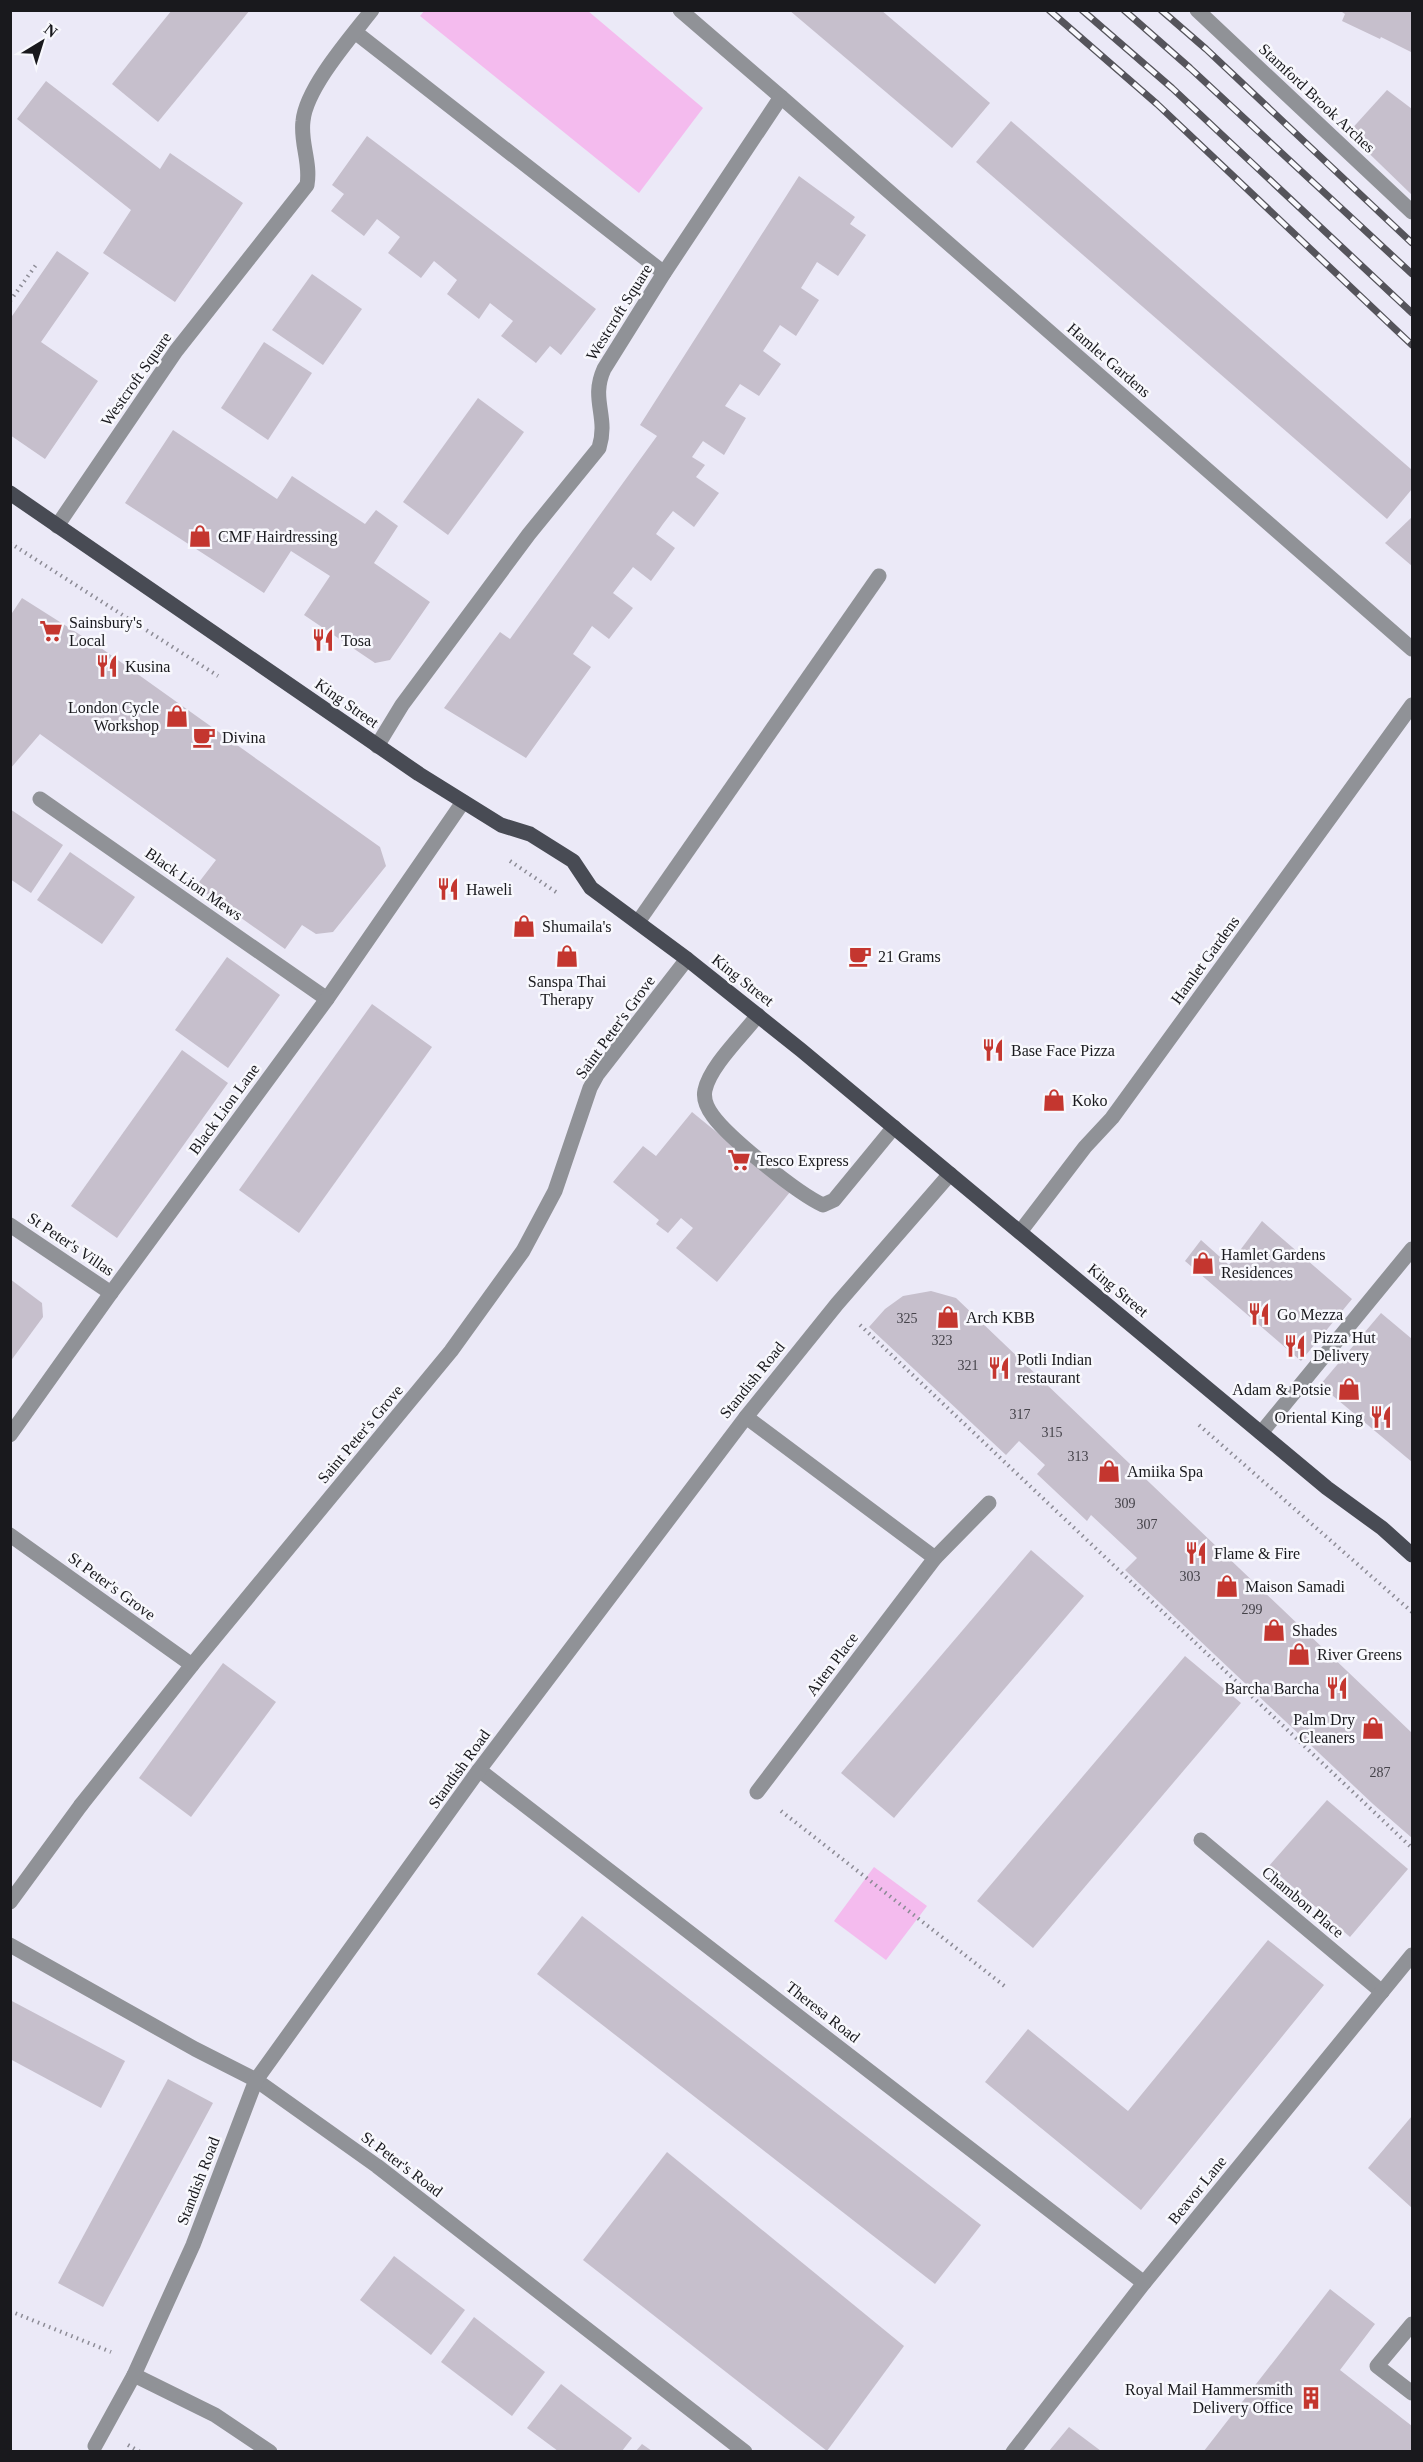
<svg xmlns="http://www.w3.org/2000/svg" width="1423" height="2462" font-family="'Times New Roman',serif">
  <style>
    .green { fill: #f4bbee }
    .building { fill: #c6bfcc }
    .lines { fill: none; stroke-linecap: round; stroke-linejoin: round }
    .path { stroke: #8c8b95; stroke-width: 4; stroke-dasharray: 1.5 4.5; stroke-linecap: butt }
    .lane { stroke: #909297; stroke-width: 15 }
    .street { stroke: #909297; stroke-width: 15 }
    .primary { stroke: #484b54; stroke-width: 15 }
    .rail-casing { stroke: #55545b; stroke-width: 7 }
    .rail { stroke: #f8f8fd; stroke-width: 4.5; stroke-dasharray: 14; stroke-linecap: butt }
    .labels { text-anchor: middle; dominant-baseline: central; stroke-width: 5; stroke-linejoin: round; paint-order: stroke }
    .number-label { font-size: 14px; fill: #444249 }
    .street-label { font-size: 16px; fill: #19191d; stroke: #f8f8fd }
    .poi-label { font-size: 16px; fill: #19191d; stroke: #f8f8fd; text-anchor: start }
  </style>
  <rect width="100%" height="100%" fill="#ebe9f7"/>
  <g class="green">
    <polygon points="425,10 588,11 703,108 639,193 420,16"/>
    <polygon points="874,1867 927,1906 886,1960 834,1921"/>
  </g>
  <g class="building">
    <polygon points="172,10 250,10 158,122 112,84"/>
    <polygon points="789,10 881,10 990,103 952,148"/>
    <polygon points="1339,10 1412,10 1412,50 1411,52 1381,37 1380,39 1342,21 1345,14"/>
    <polygon points="46,81 160,169 170,153 243,203 175,302 103,253 131,210 17,119"/>
    <polygon points="1387,90 1412,109 1412,195 1348,133"/>
    <polygon points="1011,121 1412,470 1412,489 1387,519 976,162"/>
    <polygon points="367,136 596,309 561,355 550,346 536,363 501,336 513,321 490,303 479,319 447,294 457,280 434,261 421,278 388,253 400,237 377,219 364,236 331,211 344,194 332,185"/>
    <polygon points="799,176 855,217 850,224 866,235 838,276 817,262 801,288 819,300 796,336 780,325 763,351 781,364 759,396 740,384 725,406 746,418 724,455 703,441 692,457 705,465 696,477 719,493 694,527 673,511 663,524 656,534 675,548 651,581 633,567 613,593 633,608 609,639 592,626 573,654 591,667 526,758 444,708 500,632 510,639 657,436 640,425"/>
    <polygon points="57,251 89,273 41,342 98,381 45,459 10,435 10,319"/>
    <polygon points="312,274 362,309 323,365 272,330"/>
    <polygon points="264,342 312,373 268,440 221,408"/>
    <polygon points="478,398 524,432 448,535 403,502"/>
    <polygon points="173,430 277,499 292,476 365,524 376,510 398,526 374,563 430,602 390,660 375,663 304,615 330,576 291,551 264,593 125,503"/>
    <polygon points="1412,517 1412,566 1385,543"/>
    <polygon points="22,598 101,648 380,847 386,866 333,932 316,934 302,925 285,949 196,886 216,860 40,734 10,769 10,616"/>
    <polygon points="10,809 63,845 31,893 10,879"/>
    <polygon points="70,852 135,897 102,944 37,900"/>
    <polygon points="227,957 280,995 228,1068 175,1030"/>
    <polygon points="372,1004 432,1047 299,1233 239,1190"/>
    <polygon points="182,1050 228,1083 117,1238 71,1206"/>
    <polygon points="692,1112 790,1192 717,1282 676,1248 693,1228 681,1218 668,1233 656,1224 659,1220 613,1182 643,1146 656,1156"/>
    <polygon points="1262,1221 1352,1299 1301,1361 1185,1261 1201,1240 1229,1265"/>
    <polygon points="10,1279 42,1303 43,1317 10,1362"/>
    <polygon points="931,1291 956,1298 1412,1733 1412,1838 1373,1804 1125,1570 1137,1558 1091,1515 1087,1521 1037,1474 1045,1465 1019,1441 1006,1455 869,1327 885,1309 903,1296"/>
    <polygon points="1381,1313 1412,1339 1412,1462 1320,1385"/>
    <polygon points="1031,1550 1084,1596 894,1818 841,1773"/>
    <polygon points="1185,1656 1241,1703 1033,1948 977,1901"/>
    <polygon points="223,1663 276,1702 191,1817 139,1778"/>
    <polygon points="1327,1800 1408,1869 1350,1937 1269,1866"/>
    <polygon points="582,1916 981,2225 935,2284 537,1974"/>
    <polygon points="1268,1940 1324,1985 1141,2210 985,2082 1028,2029 1128,2111"/>
    <polygon points="10,2000 125,2061 101,2108 10,2059"/>
    <polygon points="168,2079 213,2103 103,2307 58,2283"/>
    <polygon points="1412,2116 1412,2208 1368,2168"/>
    <polygon points="667,2152 904,2346 827,2451 583,2260"/>
    <polygon points="394,2256 465,2310 431,2355 360,2300"/>
    <polygon points="1330,2289 1375,2324 1340,2370 1412,2426 1412,2451 1204,2451"/>
    <polygon points="474,2317 545,2372 512,2416 441,2362"/>
    <polygon points="561,2384 632,2438 622,2451 558,2451 527,2428"/>
    <polygon points="1069,2427 1101,2451 1049,2451"/>
    <polygon points="642,2444 652,2451 636,2451"/>
  </g>
  <g class="lines">
    <g class="path">
      <polyline points="10,301 36,265"/>
      <polyline points="10,543 218,676"/>
      <polyline points="510,861 556,892"/>
      <polyline points="860,1325 1412,1848"/>
      <polyline points="1199,1425 1412,1612"/>
      <polyline points="781,1811 1007,1988"/>
      <polyline points="10,2311 111,2352"/>
      <polyline points="128,2445 140,2452"/>
      <polyline points="10,2450 15,2452"/>
    </g>
    <g class="lane">
      <polyline points="1197,10 1412,212"/>
      <polyline points="40,799 327,999"/>
      <polyline points="638,922 879,576"/>
      <path d="M758,1015c-15,20 -48,51 -53,75 -2,9 2,18 8,26 16,22 84,77 110,89l11,-5 60,-73"/>
      <polyline points="1261,1433 1412,1249"/>
      <polyline points="81,1805 192,1665"/>
      <polyline points="134,2375 215,2415 270,2452"/>
    </g>
    <g class="street">
      <polyline points="355,32 664,273"/>
      <polyline points="781,97 1412,649"/>
      <path d="M57,526l119,-175 131,-166c4,-23 -7,-42 -4,-64 3,-33 48,-84 69,-111"/>
      <path d="M377,746l25,-41 127,-171 70,-86c10,-32 -9,-48 5,-79l60,-96 117,-176 -101,-87"/>
      <polyline points="10,1225 111,1293"/>
      <polyline points="1020,1232 1085,1147 1112,1118 1412,705"/>
      <polyline points="746,1417 935,1558"/>
      <polyline points="10,1435 111,1293 327,999 463,802"/>
      <polyline points="10,1535 192,1665 451,1351 523,1251 555,1191 590,1088 597,1075 687,959"/>
      <polyline points="479,1770 1144,2283"/>
      <polyline points="757,1792 935,1558 989,1503"/>
      <polyline points="1201,1840 1382,1992"/>
      <polyline points="10,1902 81,1805"/>
      <polyline points="10,1945 195,2049 256,2080 377,2166 745,2452"/>
      <polyline points="1412,2324 1377,2366 1412,2393"/>
      <polyline points="95,2446 134,2375 193,2245 256,2080 479,1770 746,1417 837,1304 950,1174"/>
      <polyline points="1013,2452 1144,2283 1412,1955"/>
    </g>
    <polyline class="primary" points="10,493 419,774 501,825 530,834 573,861 591,888 687,959 801,1050 1327,1488 1382,1528 1412,1555"/>
    <g class="rail-casing">
      <g id="rail">
        <polyline points="1049,10 1157,104 1412,345"/>
        <polyline points="1082,10 1172,88 1412,313"/>
        <polyline points="1124,10 1190,68 1412,274"/>
        <polyline points="1161,10 1206,49 1412,243"/>
      </g>
    </g>
    <use href="#rail" class="rail"/>
  </g>
  <defs>
    <g id="shop-bare" transform="scale(1.8)"><path d="M-5-2.5h2.3a2.7 3.5 0 0 1 5.4 0H5L5.5 6h-11ZM-1.5-2.5h3a1.5 2.3 0 0 0-3 0Z" fill="#c4362f" stroke="#f8f8fd" stroke-width="2.5" paint-order="stroke"/></g>
    <g id="supermarket-bare" transform="scale(1.8)"><path d="M-6-5.5h2.5l.6 2H6L4.5 2H-2.5L-4.4-4H-6ZM-1.5 3.2a1.3 1.3 0 1 0 .1 0ZM3 3.2a1.3 1.3 0 1 0 .1 0Z" fill="#c4362f" stroke="#f8f8fd" stroke-width="2.5" paint-order="stroke"/></g>
    <g id="restaurant-bare" transform="scale(1.8)"><path d="M-5-6h1v4h1v-4h1v4h1v-4h1v5L-1.5 .5V6h-2V.5L-5-1ZM5-6V6H3V1.5H1.5Q1.5-4 5-6Z" fill="#c4362f" stroke="#f8f8fd" stroke-width="2.5" paint-order="stroke"/></g>
    <g id="cafe-bare" transform="scale(1.8)"><path d="M-5.5-4.5H6V0H3Q3 3.5 0 3.5H-2.5Q-5.5 3.5-5.5 0ZM3-3.2v2h1.7v-2ZM-6 4.5H4V6H-6Z" fill="#c4362f" stroke="#f8f8fd" stroke-width="2.5" paint-order="stroke"/></g>
    <g id="building-bare" transform="scale(1.8)"><path d="M-4-6H4V6H1V3H-1V6H-4ZM-2.5-4.3h1.7v1.8h-1.7ZM.8-4.3h1.7v1.8H.8ZM-2.5-1h1.7V.8h-1.7ZM.8-1h1.7V.8H.8Z" fill="#c4362f" stroke="#f8f8fd" stroke-width="2.5" paint-order="stroke"/></g>
  </defs>
  <g fill-rule="evenodd">
    <use href="#shop-bare" x="200" y="536"/>
    <use href="#supermarket-bare" x="51" y="631"/>
    <use href="#restaurant-bare" x="323" y="640"/>
    <use href="#restaurant-bare" x="107" y="666"/>
    <use href="#shop-bare" x="177" y="716"/>
    <use href="#cafe-bare" x="204" y="737"/>
    <use href="#restaurant-bare" x="448" y="889"/>
    <use href="#shop-bare" x="524" y="926"/>
    <use href="#shop-bare" x="567" y="956"/>
    <use href="#cafe-bare" x="860" y="956"/>
    <use href="#restaurant-bare" x="993" y="1050"/>
    <use href="#shop-bare" x="1054" y="1100"/>
    <use href="#supermarket-bare" x="739" y="1160"/>
    <use href="#shop-bare" x="1203" y="1263"/>
    <use href="#restaurant-bare" x="1259" y="1314"/>
    <use href="#shop-bare" x="948" y="1317"/>
    <use href="#restaurant-bare" x="1295" y="1346"/>
    <use href="#restaurant-bare" x="999" y="1368"/>
    <use href="#shop-bare" x="1349" y="1389"/>
    <use href="#restaurant-bare" x="1381" y="1417"/>
    <use href="#shop-bare" x="1109" y="1471"/>
    <use href="#restaurant-bare" x="1196" y="1553"/>
    <use href="#shop-bare" x="1227" y="1586"/>
    <use href="#shop-bare" x="1274" y="1630"/>
    <use href="#shop-bare" x="1299" y="1654"/>
    <use href="#restaurant-bare" x="1337" y="1688"/>
    <use href="#shop-bare" x="1373" y="1728"/>
    <use href="#building-bare" x="1311" y="2398"/>
  </g>
  <g class="labels">
    <g class="number-label">
      <text x="907" y="1318">325</text>
      <text x="942" y="1340">323</text>
      <text x="968" y="1365">321</text>
      <text x="1020" y="1414">317</text>
      <text x="1052" y="1432">315</text>
      <text x="1078" y="1456">313</text>
      <text x="1125" y="1503">309</text>
      <text x="1147" y="1524">307</text>
      <text x="1190" y="1576">303</text>
      <text x="1252" y="1609">299</text>
      <text x="1380" y="1772">287</text>
    </g>
    <g class="street-label">
      <text transform="translate(1317 98) rotate(43)">Stamford Brook Arches</text>
      <text transform="translate(619 312) rotate(-58)">Westcroft Square</text>
      <text transform="translate(1109 360) rotate(41)">Hamlet Gardens</text>
      <text transform="translate(136 379) rotate(-55)">Westcroft Square</text>
      <text transform="translate(347 703) rotate(35)">King Street</text>
      <text transform="translate(194 884) rotate(35)">Black Lion Mews</text>
      <text transform="translate(1205 960) rotate(-54)">Hamlet Gardens</text>
      <text transform="translate(743 980) rotate(38)">King Street</text>
      <text transform="translate(615 1027) rotate(-54)">Saint Peter's Grove</text>
      <text transform="translate(224 1109) rotate(-54)">Black Lion Lane</text>
      <text transform="translate(71 1244) rotate(34)">St Peter's Villas</text>
      <text transform="translate(1118 1290) rotate(40)">King Street</text>
      <text transform="translate(752 1380) rotate(-51)">Standish Road</text>
      <text transform="translate(360 1434) rotate(-50)">Saint Peter's Grove</text>
      <text transform="translate(112 1586) rotate(36)">St Peter's Grove</text>
      <text transform="translate(832 1664) rotate(-53)">Aiten Place</text>
      <text transform="translate(459 1769) rotate(-54)">Standish Road</text>
      <text transform="translate(1303 1902) rotate(40)">Chambon Place</text>
      <text transform="translate(823 2012) rotate(38)">Theresa Road</text>
      <text transform="translate(402 2164) rotate(37)">St Peter's Road</text>
      <text transform="translate(198 2181) rotate(-69)">Standish Road</text>
      <text transform="translate(1197 2190) rotate(-51)">Beavor Lane</text>
    </g>
    <g class="poi-label">
      <text x="218" y="536">CMF Hairdressing</text>
      <text x="69" y="622">Sainsbury's<tspan x="69" dy="18">Local</tspan></text>
      <text x="341" y="640">Tosa</text>
      <text x="125" y="666">Kusina</text>
      <text x="159" y="707" text-anchor="end">London Cycle<tspan x="159" dy="18">Workshop</tspan></text>
      <text x="222" y="737">Divina</text>
      <text x="466" y="889">Haweli</text>
      <text x="542" y="926">Shumaila's</text>
      <text x="878" y="956">21 Grams</text>
      <text x="567" y="981" text-anchor="middle">Sanspa Thai<tspan x="567" dy="18">Therapy</tspan></text>
      <text x="1011" y="1050">Base Face Pizza</text>
      <text x="1072" y="1100">Koko</text>
      <text x="757" y="1160">Tesco Express</text>
      <text x="1221" y="1254">Hamlet Gardens<tspan x="1221" dy="18">Residences</tspan></text>
      <text x="1277" y="1314">Go Mezza</text>
      <text x="966" y="1317">Arch KBB</text>
      <text x="1313" y="1337">Pizza Hut<tspan x="1313" dy="18">Delivery</tspan></text>
      <text x="1017" y="1359">Potli Indian<tspan x="1017" dy="18">restaurant</tspan></text>
      <text x="1331" y="1389" text-anchor="end">Adam &amp; Potsie</text>
      <text x="1363" y="1417" text-anchor="end">Oriental King</text>
      <text x="1127" y="1471">Amiika Spa</text>
      <text x="1214" y="1553">Flame &amp; Fire</text>
      <text x="1245" y="1586">Maison Samadi</text>
      <text x="1292" y="1630">Shades</text>
      <text x="1317" y="1654">River Greens</text>
      <text x="1319" y="1688" text-anchor="end">Barcha Barcha</text>
      <text x="1355" y="1719" text-anchor="end">Palm Dry<tspan x="1355" dy="18">Cleaners</tspan></text>
      <text x="1293" y="2389" text-anchor="end">Royal Mail Hammersmith<tspan x="1293" dy="18">Delivery Office</tspan></text>
    </g>
  </g>
  <rect width="1423" height="2462" fill="none" stroke="#19191d" stroke-width="24"/>
  <g transform="translate(42 42) rotate(38)" stroke="#f8f8fd" stroke-width="4.5" paint-order="stroke">
  <path d="M0-4.5L10 22L0 15L-10 22Z" fill="#19191d"/>
  <text y="-9" font-size="16" font-weight="bold" text-anchor="middle" fill="#19191d">N</text>
  </g>
</svg>
